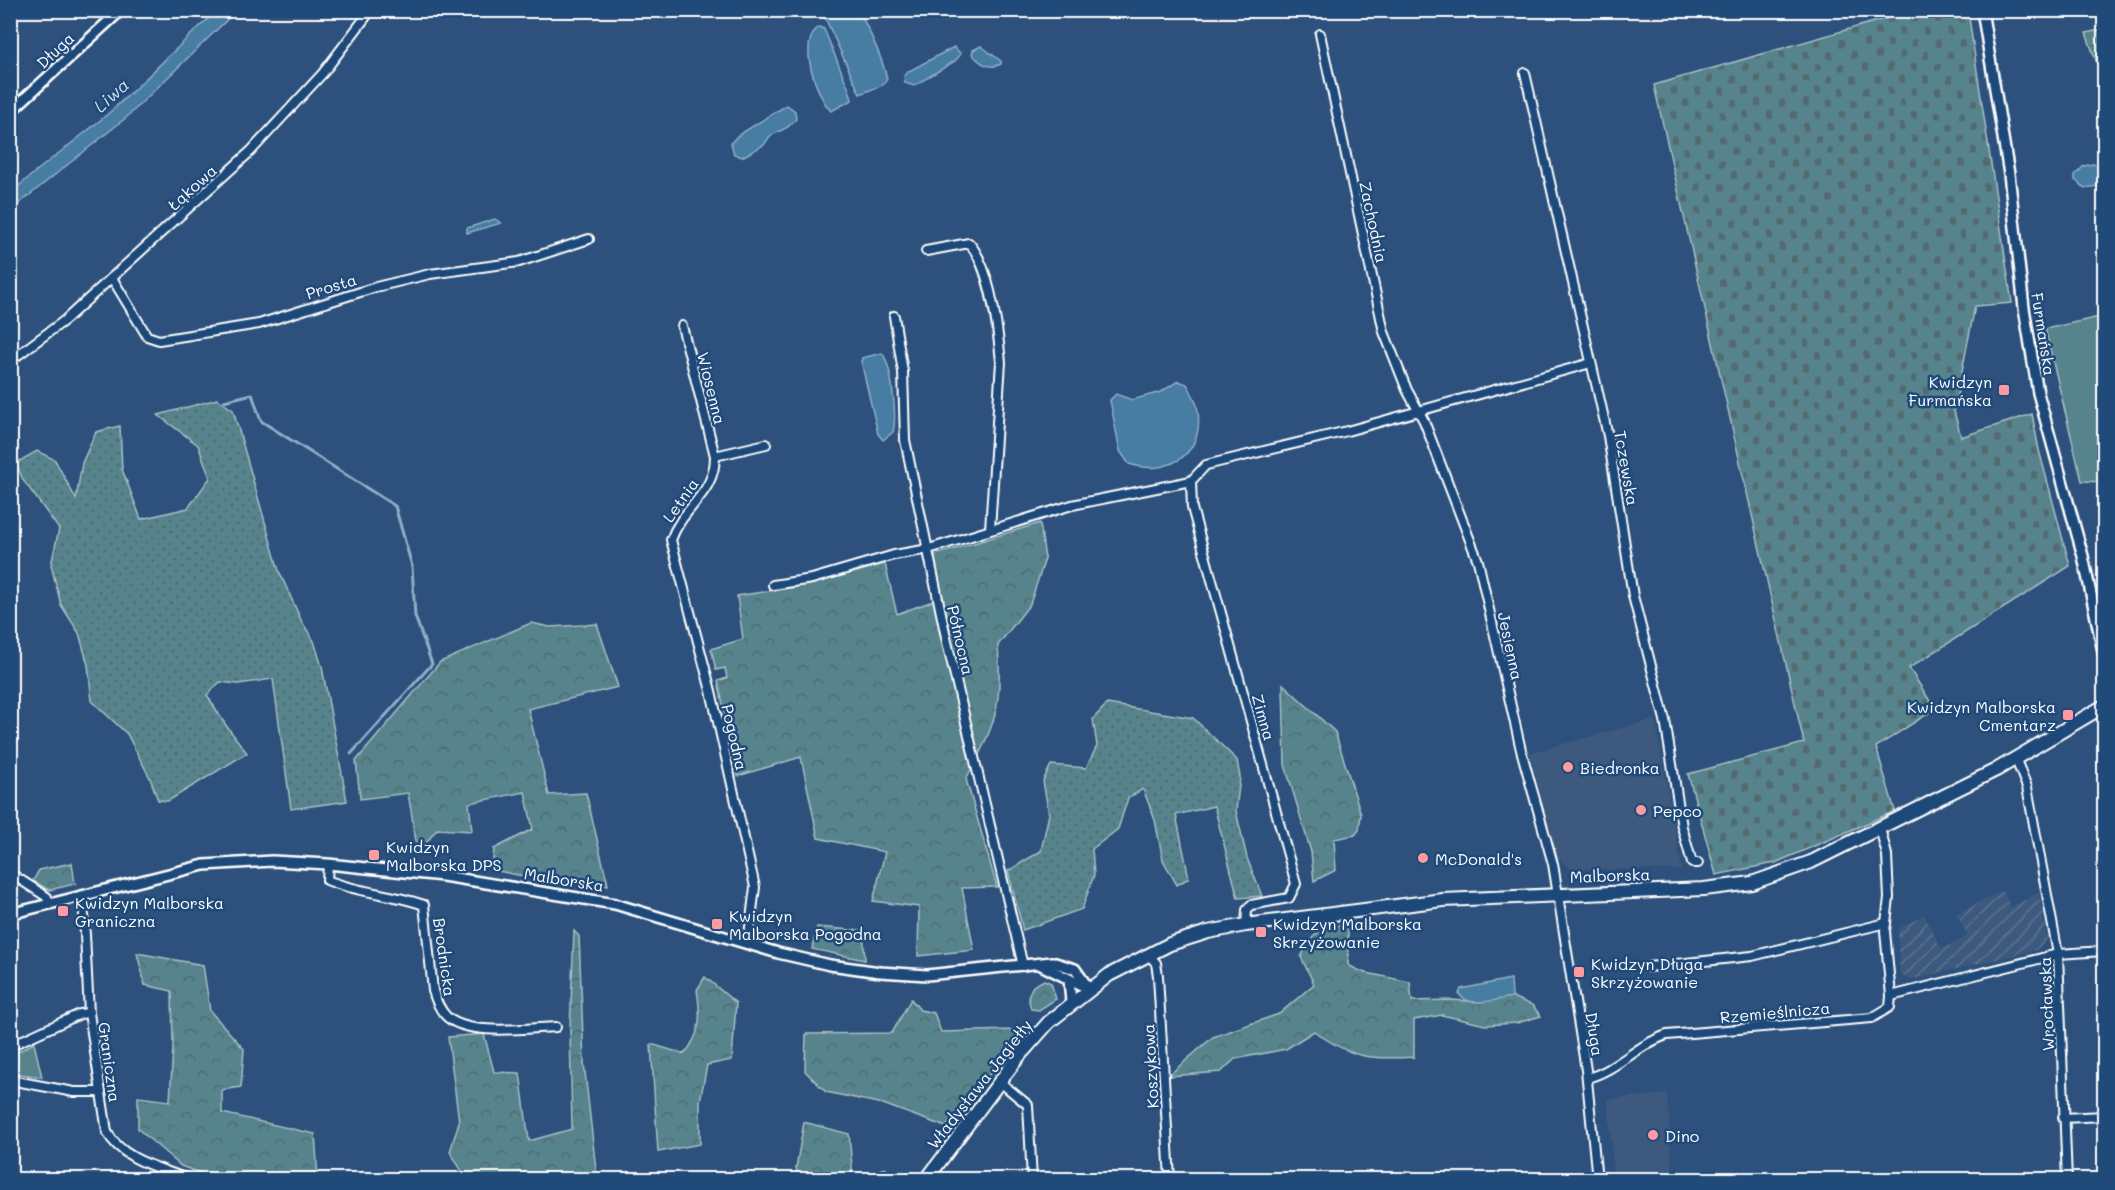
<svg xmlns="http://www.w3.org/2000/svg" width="2115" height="1190" font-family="Mali,sans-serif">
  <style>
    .built { fill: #3d5a7e }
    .industrial { fill: url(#industrial-furrows) }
    .grass { fill: url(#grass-dots); stroke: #aac1c6; stroke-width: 1.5 }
    .forest { fill: url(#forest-crowns); stroke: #aac1c6; stroke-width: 1.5 }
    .cemetery { fill: url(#cemetery-stones); stroke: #aac1c6; stroke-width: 1.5 }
    .green { fill: #56838c; stroke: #aac1c6; stroke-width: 1.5 }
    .water { fill: #467ca3; stroke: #90b0c8; stroke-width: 1.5 }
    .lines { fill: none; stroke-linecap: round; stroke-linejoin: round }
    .stream { stroke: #90b0c8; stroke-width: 3 }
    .minor-casing { stroke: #fff; stroke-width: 12 }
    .tertiary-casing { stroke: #fff; stroke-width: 14 }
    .primary-casing { stroke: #fff; stroke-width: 16 }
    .minor { stroke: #1f4a7a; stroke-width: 8 }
    .tertiary { stroke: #1f4a7a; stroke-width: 9 }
    .primary { stroke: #1f4a7a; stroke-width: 12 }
    .poi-dot { fill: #ff9aa2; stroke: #1f4a7a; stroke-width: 2 }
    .labels { text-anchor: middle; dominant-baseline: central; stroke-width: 5; stroke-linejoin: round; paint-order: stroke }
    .street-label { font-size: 16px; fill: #fff; stroke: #1f4a7a }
    .poi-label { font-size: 16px; fill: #fff; stroke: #1f4a7a; text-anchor: start }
    .water-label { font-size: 18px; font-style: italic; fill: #d1dee8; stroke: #1f4a7a }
  </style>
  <defs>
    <pattern id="industrial-furrows" width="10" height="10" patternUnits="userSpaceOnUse" patternTransform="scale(1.5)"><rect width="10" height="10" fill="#3d5a7e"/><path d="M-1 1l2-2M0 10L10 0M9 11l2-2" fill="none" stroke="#5a7391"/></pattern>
    <pattern id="grass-dots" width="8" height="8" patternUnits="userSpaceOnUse" patternTransform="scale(1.5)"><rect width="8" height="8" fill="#56838c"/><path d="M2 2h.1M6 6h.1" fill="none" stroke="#526a6f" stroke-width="1.8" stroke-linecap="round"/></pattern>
    <pattern id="forest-crowns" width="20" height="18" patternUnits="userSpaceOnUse" patternTransform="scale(1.5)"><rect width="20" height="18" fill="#56838c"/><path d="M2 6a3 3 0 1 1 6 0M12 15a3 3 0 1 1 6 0" fill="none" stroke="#526a6f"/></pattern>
    <pattern id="cemetery-stones" width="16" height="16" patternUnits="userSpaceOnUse" patternTransform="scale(1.5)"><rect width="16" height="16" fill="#56838c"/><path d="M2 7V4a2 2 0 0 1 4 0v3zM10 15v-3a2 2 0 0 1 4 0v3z" fill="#526a6f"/></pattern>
  </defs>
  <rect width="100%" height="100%" fill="#2d517c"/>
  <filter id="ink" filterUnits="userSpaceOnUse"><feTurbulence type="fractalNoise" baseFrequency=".0167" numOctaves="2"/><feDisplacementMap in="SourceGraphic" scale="12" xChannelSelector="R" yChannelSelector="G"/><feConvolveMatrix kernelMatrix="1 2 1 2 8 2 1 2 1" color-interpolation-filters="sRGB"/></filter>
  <g filter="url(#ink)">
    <g class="built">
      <polygon points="1655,719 1682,870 1571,869 1556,856 1530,753"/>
      <polygon points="1667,1094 1673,1179 1614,1179 1608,1099"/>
    </g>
    <polygon class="industrial" points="2002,891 2011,907 2039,893 2047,940 2036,950 1909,980 1900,974 1898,929 1924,915 1942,949 1968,936 1956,914"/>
    <g class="grass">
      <polygon points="217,399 233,410 279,571 302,622 314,641 322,667 347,801 291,809 273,679 238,684 220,682 207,695 225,724 247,753 168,801 158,800 150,778 127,734 92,701 88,665 79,633 61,605 51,565 59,529 23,480 16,463 37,451 55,460 76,499 82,463 96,432 120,426 122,469 141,519 188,508 210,478 198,445 158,415"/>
      <polygon points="1107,704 1193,718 1237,760 1240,777 1236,811 1247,858 1262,896 1238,898 1214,806 1176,815 1189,878 1177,885 1163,860 1155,820 1143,789 1128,798 1118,829 1092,849 1094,875 1082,909 1023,930 1008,871 1041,851 1049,814 1043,781 1051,765 1086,768 1097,746 1093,719"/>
    </g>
    <g class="forest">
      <polygon points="2104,29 2104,83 2086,33"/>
      <path d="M1040,523l5,36 -15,45 -32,41c5,63 -3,80 -32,134l31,108 -35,1 12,62 -56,6 1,-49 -46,-6 12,-49 -67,-14 -17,-81 -63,19 -20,-95 9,-3 -2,-10 -9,2 -5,-21 32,-10 -6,-43 72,-11 76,-21 12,50 44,-16 -9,-42z"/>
      <polygon points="531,623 550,627 597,624 618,687 528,709 549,795 586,793 608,885 544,880 492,870 494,849 533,829 525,792 469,803 472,831 437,829 418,853 408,793 360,799 360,797 356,761 440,662"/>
      <polygon points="1283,684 1335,732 1361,814 1359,830 1355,835 1334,839 1336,870 1314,881 1311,852 1285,765"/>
      <polygon points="72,863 75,884 49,890 33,881 39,870"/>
      <path d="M1348,924v41l14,7 48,10 2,19 40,-1 27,2 33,-5 20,8 9,11 -24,7 -32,2 -43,-10 -28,5v37c-45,3 -63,1 -100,-26l-28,18 -51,10 -14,13 -53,4 45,-39 66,-23 35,-30 -13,-27c11,-25 20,-30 47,-33z"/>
      <polygon points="817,927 863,931 865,960 812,949"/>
      <polygon points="574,931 579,936 584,1063 597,1179 467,1179 450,1152 459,1122 448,1037 484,1034 494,1072 520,1073 529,1141 572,1129 570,1029"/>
      <polygon points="137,953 203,965 210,1011 244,1049 241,1087 222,1090 222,1113 315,1134 318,1179 216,1179 181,1166 138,1129 138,1097 170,1101 173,1046 172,991 145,985"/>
      <path d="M705,977l31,26 -4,57 -25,5 -7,36v43l-42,8 -7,-108 33,10c18,-20 17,-39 13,-64z"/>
      <polygon points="1044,980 1051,983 1056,999 1039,1010 1031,1009 1028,996 1033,986"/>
      <polygon points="911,999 920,1010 934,1013 941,1032 1013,1030 1022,1035 946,1127 883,1104 826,1092 805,1071 806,1034 892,1033"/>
      <polygon points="804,1122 849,1134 853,1178 885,1168 897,1179 799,1179 796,1168"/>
    </g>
    <polygon class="cemetery" points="1912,11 1968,11 2012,303 1975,306 1954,411 1961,437 2032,414 2039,450 2070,566 1909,668 1935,709 1876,747 1895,811 1775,863 1716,875 1688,774 1804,743 1654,85"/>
    <g class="green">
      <polygon points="2104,316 2104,482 2082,481 2045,329"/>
      <polygon points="34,1043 42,1077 12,1073 11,1055"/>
    </g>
    <g class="water">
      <path d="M217,11h19l-109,106 -116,93v-17c31,-29 67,-53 99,-81 37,-33 70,-69 107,-101z"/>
      <path d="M822,11h37c11,22 22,43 28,68l-4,6 -23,9z"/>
      <path d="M819,27l5,2 26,63 2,8 -21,11c-15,-16 -34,-68 -12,-84z"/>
      <path d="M981,46l20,15v3c-12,6 -21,-1 -29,-10l1,-4z"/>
      <polygon points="954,47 961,54 955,61 914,86 905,83 904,76 909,71"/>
      <polygon points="787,105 795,111 796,119 788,127 770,136 764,145 742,157 734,154 731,143 737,136"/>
      <polygon points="2093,164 2104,167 2104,185 2085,188 2075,180 2075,175 2084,166"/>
      <polygon points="495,219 501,223 467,233 467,228"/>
      <path d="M882,353c10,12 15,64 11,79l-10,8 -5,-6 -17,-73 1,-3z"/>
      <path d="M1178,381l9,3c4,7 8,14 10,22 10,46 -26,71 -68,58l-9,-13 -10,-51 6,-6 16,6 29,-8z"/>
      <path d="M1511,979l1,18c-15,2 -44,12 -53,-3l2,-5z"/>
    </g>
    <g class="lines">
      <polyline class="stream" points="224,401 252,394 261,421 395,506 412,566 415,616 432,664 351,754"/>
      <g class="minor-casing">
        <g id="minor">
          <polyline points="1320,34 1384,332 1407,390 1424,421 1478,561 1521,750 1553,864 1586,1070 1597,1180"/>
          <polyline points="1525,73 1608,436 1633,596 1665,720 1682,827 1692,863 1698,863"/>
          <path d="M926,251l43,-8c21,23 29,87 32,119l-11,167"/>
          <polyline points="112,278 147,336 159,340 259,324 376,287 430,274 519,262 589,239"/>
          <polyline points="894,316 903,372 905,440 947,642 1023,966"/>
          <polyline points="682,326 715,456"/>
          <polyline points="10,361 65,320 251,151 323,73 371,10"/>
          <polyline points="1191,481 1192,508 1296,884 1289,898 1251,905 1247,910 1246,925"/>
          <polyline points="10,584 10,602"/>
          <polyline points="773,585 812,579 894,555 929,549 1072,505 1191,481 1206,465 1347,431 1591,363"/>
          <polyline points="2016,760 2027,787 2058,954 2067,1180"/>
          <path d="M328,864l-1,16c31,13 64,13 97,25l9,86c3,9 6,18 13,25 21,21 81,12 110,11"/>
          <polyline points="10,873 47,897 49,905"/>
          <path d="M83,896l6,117 18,119c16,29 54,36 83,48"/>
          <path d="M748,943l7,-56 -44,-196 -40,-151c11,-33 44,-45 44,-84l51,-12"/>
          <polyline points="1148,954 1156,963 1158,976 1170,1180"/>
          <polyline points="1648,967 1752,956 1886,923"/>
          <polyline points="1891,996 2058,954 2104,951"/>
          <polyline points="10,1046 80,1014 89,1013"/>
          <path d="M1587,1078c29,-7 51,-34 80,-43l205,-17 18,-11 1,-11 -6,-65 4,-33 -2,-43 -7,-27"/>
          <polyline points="10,1080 74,1092 100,1092"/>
          <polyline points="1000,1082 1028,1105 1032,1180"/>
          <polyline points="2063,1118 2104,1116"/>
        </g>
      </g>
      <g class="tertiary-casing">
        <g id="tertiary">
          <polyline points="1982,10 2009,174 2024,308 2038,393 2083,556 2104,656"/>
          <polyline points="10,112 121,10"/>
          <polyline points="10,914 204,865 272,861 328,864 443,876 615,904 778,953 830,965 880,972 927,975 1052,962 1075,969 1089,989"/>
          <polyline points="1039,964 1087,988"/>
          <polyline points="1069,979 1071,1002"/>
        </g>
      </g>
      <g class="primary-casing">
        <polyline id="primary" points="926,1180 1019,1056 1049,1022 1109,975 1170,944 1208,932 1246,925 1443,900 1704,889 1752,883 1811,862 1996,770 2104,706"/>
      </g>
      <use href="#minor" class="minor"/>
      <use href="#tertiary" class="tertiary"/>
      <use href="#primary" class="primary"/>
    </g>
  </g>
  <g class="poi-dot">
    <rect x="1998" y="384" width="12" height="12" rx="3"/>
    <rect x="2062" y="709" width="12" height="12" rx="3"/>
    <circle cx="1568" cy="767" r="6"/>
    <circle cx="1641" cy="810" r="6"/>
    <rect x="368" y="849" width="12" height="12" rx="3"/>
    <circle cx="1423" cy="858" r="6"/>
    <rect x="57" y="905" width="12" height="12" rx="3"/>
    <rect x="711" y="918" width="12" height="12" rx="3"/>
    <rect x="1255" y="926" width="12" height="12" rx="3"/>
    <rect x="1573" y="966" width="12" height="12" rx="3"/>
    <circle cx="1653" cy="1135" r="6"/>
  </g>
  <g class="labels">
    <g class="street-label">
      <text transform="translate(55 50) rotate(-43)">Długa</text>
      <text transform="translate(192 187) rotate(-42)">Łąkowa</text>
      <text transform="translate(1374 222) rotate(78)">Zachodnia</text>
      <text transform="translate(331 286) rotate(-17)">Prosta</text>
      <text transform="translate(2044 334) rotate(81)">Furmańska</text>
      <text transform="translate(712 388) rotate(76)">Wiosenna</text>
      <text transform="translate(1627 468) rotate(80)">Tczewska</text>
      <text transform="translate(680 500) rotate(-55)">Letnia</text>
      <text transform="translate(961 640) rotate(77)">Północna</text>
      <text transform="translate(1511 646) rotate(78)">Jesienna</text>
      <text transform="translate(1264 717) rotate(74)">Zimna</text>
      <text transform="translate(735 737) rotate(77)">Pogodna</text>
      <text transform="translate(1610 875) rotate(-2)">Malborska</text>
      <text transform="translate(564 879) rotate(9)">Malborska</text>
      <text transform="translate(445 957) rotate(82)">Brodnicka</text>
      <text transform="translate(2046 1004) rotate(-92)">Wrocławska</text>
      <text transform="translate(1775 1012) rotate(-5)">Rzemieślnicza</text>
      <text transform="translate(1595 1034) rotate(81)">Długa</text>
      <text transform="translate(110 1062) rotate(82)">Graniczna</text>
      <text transform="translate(1150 1066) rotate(-93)">Koszykowa</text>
      <text transform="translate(979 1084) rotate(-52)">Władysława Jagiełły</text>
    </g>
    <g class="poi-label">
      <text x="1992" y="381" text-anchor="end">Kwidzyn<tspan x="1992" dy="18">Furmańska</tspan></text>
      <text x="2056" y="706" text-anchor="end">Kwidzyn Malborska<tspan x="2056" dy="18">Cmentarz</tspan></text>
      <text x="1580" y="767">Biedronka</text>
      <text x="1653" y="810">Pepco</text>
      <text x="386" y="846">Kwidzyn<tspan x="386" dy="18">Malborska DPS</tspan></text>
      <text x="1435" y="858">McDonald's</text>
      <text x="75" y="902">Kwidzyn Malborska<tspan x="75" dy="18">Graniczna</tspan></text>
      <text x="729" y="915">Kwidzyn<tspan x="729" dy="18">Malborska Pogodna</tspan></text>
      <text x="1273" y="923">Kwidzyn Malborska<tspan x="1273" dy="18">Skrzyżowanie</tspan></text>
      <text x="1591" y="963">Kwidzyn Długa<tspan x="1591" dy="18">Skrzyżowanie</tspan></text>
      <text x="1665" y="1135">Dino</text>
    </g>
    <g class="water-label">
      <text transform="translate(111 95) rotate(-42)">Liwa</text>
    </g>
  </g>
  <rect width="2115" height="1190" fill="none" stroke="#1f4a7a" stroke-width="36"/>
  <rect x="18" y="18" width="2079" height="1154" fill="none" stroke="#fff" stroke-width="2" filter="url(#ink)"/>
</svg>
